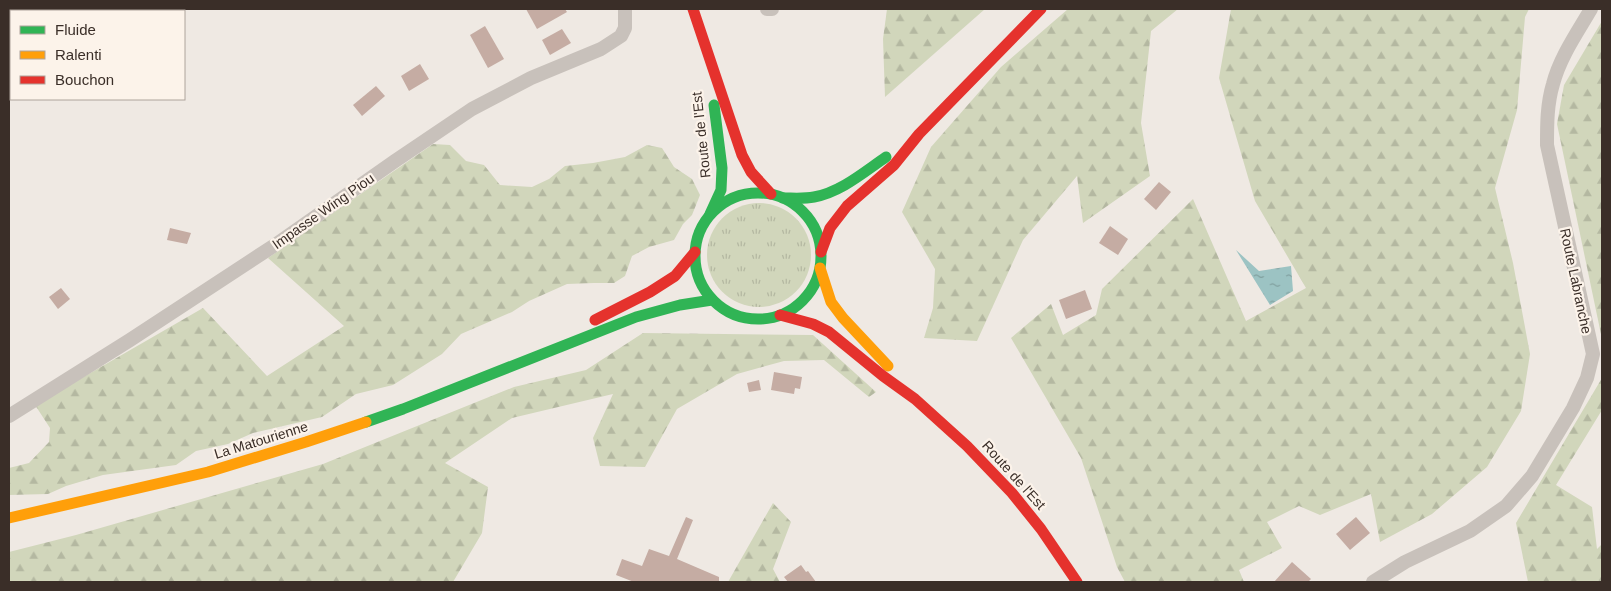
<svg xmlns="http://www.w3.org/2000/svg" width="1611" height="591" font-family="Helvetica,sans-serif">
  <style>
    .grass { fill: url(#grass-tufts) }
    .forest { fill: url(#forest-firs) }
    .water { fill: url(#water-ripples) }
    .building { fill: #c5aca3 }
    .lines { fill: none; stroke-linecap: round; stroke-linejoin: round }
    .street { stroke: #c8c1bb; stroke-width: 14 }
    .fast { stroke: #30b455; stroke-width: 11 }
    .slow { stroke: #ff9f0a; stroke-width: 11 }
    .jam { stroke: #e5322d; stroke-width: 11 }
    .labels { text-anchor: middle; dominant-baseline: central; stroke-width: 4.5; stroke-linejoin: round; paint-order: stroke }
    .street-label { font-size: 14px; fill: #3a2e28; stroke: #fcf3ea }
  </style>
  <defs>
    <pattern id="grass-tufts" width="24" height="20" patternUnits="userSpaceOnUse" patternTransform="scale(1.25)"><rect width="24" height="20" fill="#d1d6bb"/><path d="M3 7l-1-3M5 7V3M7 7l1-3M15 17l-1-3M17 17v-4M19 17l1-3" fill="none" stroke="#b4b8a1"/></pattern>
    <pattern id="forest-firs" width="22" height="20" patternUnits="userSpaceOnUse" patternTransform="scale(1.25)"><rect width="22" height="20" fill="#d1d6bb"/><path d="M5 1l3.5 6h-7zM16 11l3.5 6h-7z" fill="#b4b8a1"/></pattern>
    <pattern id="water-ripples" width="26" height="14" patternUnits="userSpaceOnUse" patternTransform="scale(1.25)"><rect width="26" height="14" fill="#9cc3c3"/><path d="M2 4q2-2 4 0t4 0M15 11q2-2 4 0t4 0" fill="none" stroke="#809f9e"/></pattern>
  </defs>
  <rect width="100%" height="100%" fill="#efe9e3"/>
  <circle class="grass" cx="759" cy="255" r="52"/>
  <g class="forest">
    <polygon points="887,9 985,9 885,97 883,39"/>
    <polygon points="1068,9 1178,9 1151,31 1141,123 1150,176 1083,223 1077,176 1023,240 977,341 924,338 933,308 935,269 902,212 931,147 1001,67"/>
    <polygon points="1231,9 1529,9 1525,17 1517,110 1495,188 1513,263 1530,354 1521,411 1487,467 1432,514 1380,542 1371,494 1320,515 1299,506 1267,522 1282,548 1239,570 1244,582 1125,582 1117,567 1081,458 1011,338 1051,304 1063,335 1096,315 1102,289 1193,199 1246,321 1306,288 1255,201 1219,78"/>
    <polygon points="1602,21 1602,339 1557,124 1564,85"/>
    <polygon points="433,144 450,145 466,161 484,165 500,185 532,187 549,179 565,166 593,163 625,157 647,145 662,148 674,167 692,179 700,195 692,215 683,224 674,240 649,247 632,256 625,276 614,283 594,283 567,284 529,301 512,312 461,334 442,354 393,385 356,394 322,417 253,433 228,444 196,451 176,465 103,475 66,486 48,494 9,495 9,468 29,463 49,442 50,428 35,405 203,308 267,376 344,326 268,258"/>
    <polygon points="643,333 813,335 876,392 869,397 824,360 784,361 737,374 677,409 645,467 600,466 593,438 613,394 512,418 445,463 488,487 482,533 453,582 9,582 9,552 76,535 323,464 514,387 586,370"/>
    <polygon points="1602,378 1602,410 1556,485 1592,507 1597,549 1602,544 1602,582 1528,582 1516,523"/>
    <polygon points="773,503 791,522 773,569 780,582 728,582"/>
  </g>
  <polygon class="water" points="1236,250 1259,271 1291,266 1293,291 1270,305"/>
  <g class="building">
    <polygon points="526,9 565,9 567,12 537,29"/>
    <polygon points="485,26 504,59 488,68 470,35"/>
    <polygon points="562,29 571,43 550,55 542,40"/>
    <polygon points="420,64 429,79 409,91 401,76"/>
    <polygon points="376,86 385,96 362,116 353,105"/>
    <polygon points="1159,182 1171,192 1156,210 1144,199"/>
    <polygon points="1110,226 1128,239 1118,255 1099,243"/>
    <polygon points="170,228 191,233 187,244 167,240"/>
    <polygon points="61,288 70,299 58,309 49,297"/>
    <polygon points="1085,290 1092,309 1066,319 1059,300"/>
    <polygon points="774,372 802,377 800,389 795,388 794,394 771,390"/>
    <polygon points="759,380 761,390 749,392 747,383"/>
    <polygon points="686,517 693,520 677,559 719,577 719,582 634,582 616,575 622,559 642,566 649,549 669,556"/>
    <polygon points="1356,517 1370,533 1350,550 1336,534"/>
    <polygon points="1292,562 1311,579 1308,582 1274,582"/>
    <polygon points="801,565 806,572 808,571 816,582 788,582 784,577"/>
  </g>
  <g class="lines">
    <g class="street">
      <polyline points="767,9 772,9"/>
      <polyline points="9,416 130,340 278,243 395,161 472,109 531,78 601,49 621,36 625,28 625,9"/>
      <path d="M1373,582l32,-20 65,-31 36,-25 26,-30 41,-68 14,-30 6,-24 -46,-209c0,-21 0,-41 6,-61 7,-27 24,-51 38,-75"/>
    </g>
    <g class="fast">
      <circle cx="758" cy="256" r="63"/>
      <path d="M783,198c10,0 21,1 31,-1 27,-5 50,-25 72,-40"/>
      <polyline points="710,214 721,190 722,168 714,105"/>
      <polyline points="366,422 403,409 636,317 680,305 712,300"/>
    </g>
    <g class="slow">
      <polyline points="820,268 831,302 843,318 888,366"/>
      <polyline points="9,518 208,472 306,442 366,422"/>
    </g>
    <g class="jam">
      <polyline points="693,9 742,155 751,172 771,194"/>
      <polyline points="821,252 830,228 847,206 894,165 919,134 1041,9"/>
      <polyline points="780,315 813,324 829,332 883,376 915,399 967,446 1012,493 1041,529 1077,582"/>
      <polyline points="595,320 650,292 675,276 695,252"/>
    </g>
  </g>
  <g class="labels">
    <g class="street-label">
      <text transform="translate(701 135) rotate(-96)">Route de l'Est</text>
      <text transform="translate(323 211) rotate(-35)">Impasse Wing Piou</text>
      <text transform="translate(1576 281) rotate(78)">Route Labranche</text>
      <text transform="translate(261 440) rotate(-17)">La Matourienne</text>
      <text transform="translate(1014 475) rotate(48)">Route de l'Est</text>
    </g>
  </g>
  <rect width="1611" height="591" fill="none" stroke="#3a2e28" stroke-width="20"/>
  <rect x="10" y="10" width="175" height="90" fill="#fcf3ea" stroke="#aea49c"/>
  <rect x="20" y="26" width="25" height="8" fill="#30b455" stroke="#aea49c"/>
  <text x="55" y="35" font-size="15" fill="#3a2e28">Fluide</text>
  <rect x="20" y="51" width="25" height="8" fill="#ff9f0a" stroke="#aea49c"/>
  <text x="55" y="60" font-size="15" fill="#3a2e28">Ralenti</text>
  <rect x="20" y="76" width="25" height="8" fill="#e5322d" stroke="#aea49c"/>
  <text x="55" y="85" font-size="15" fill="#3a2e28">Bouchon</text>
</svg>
